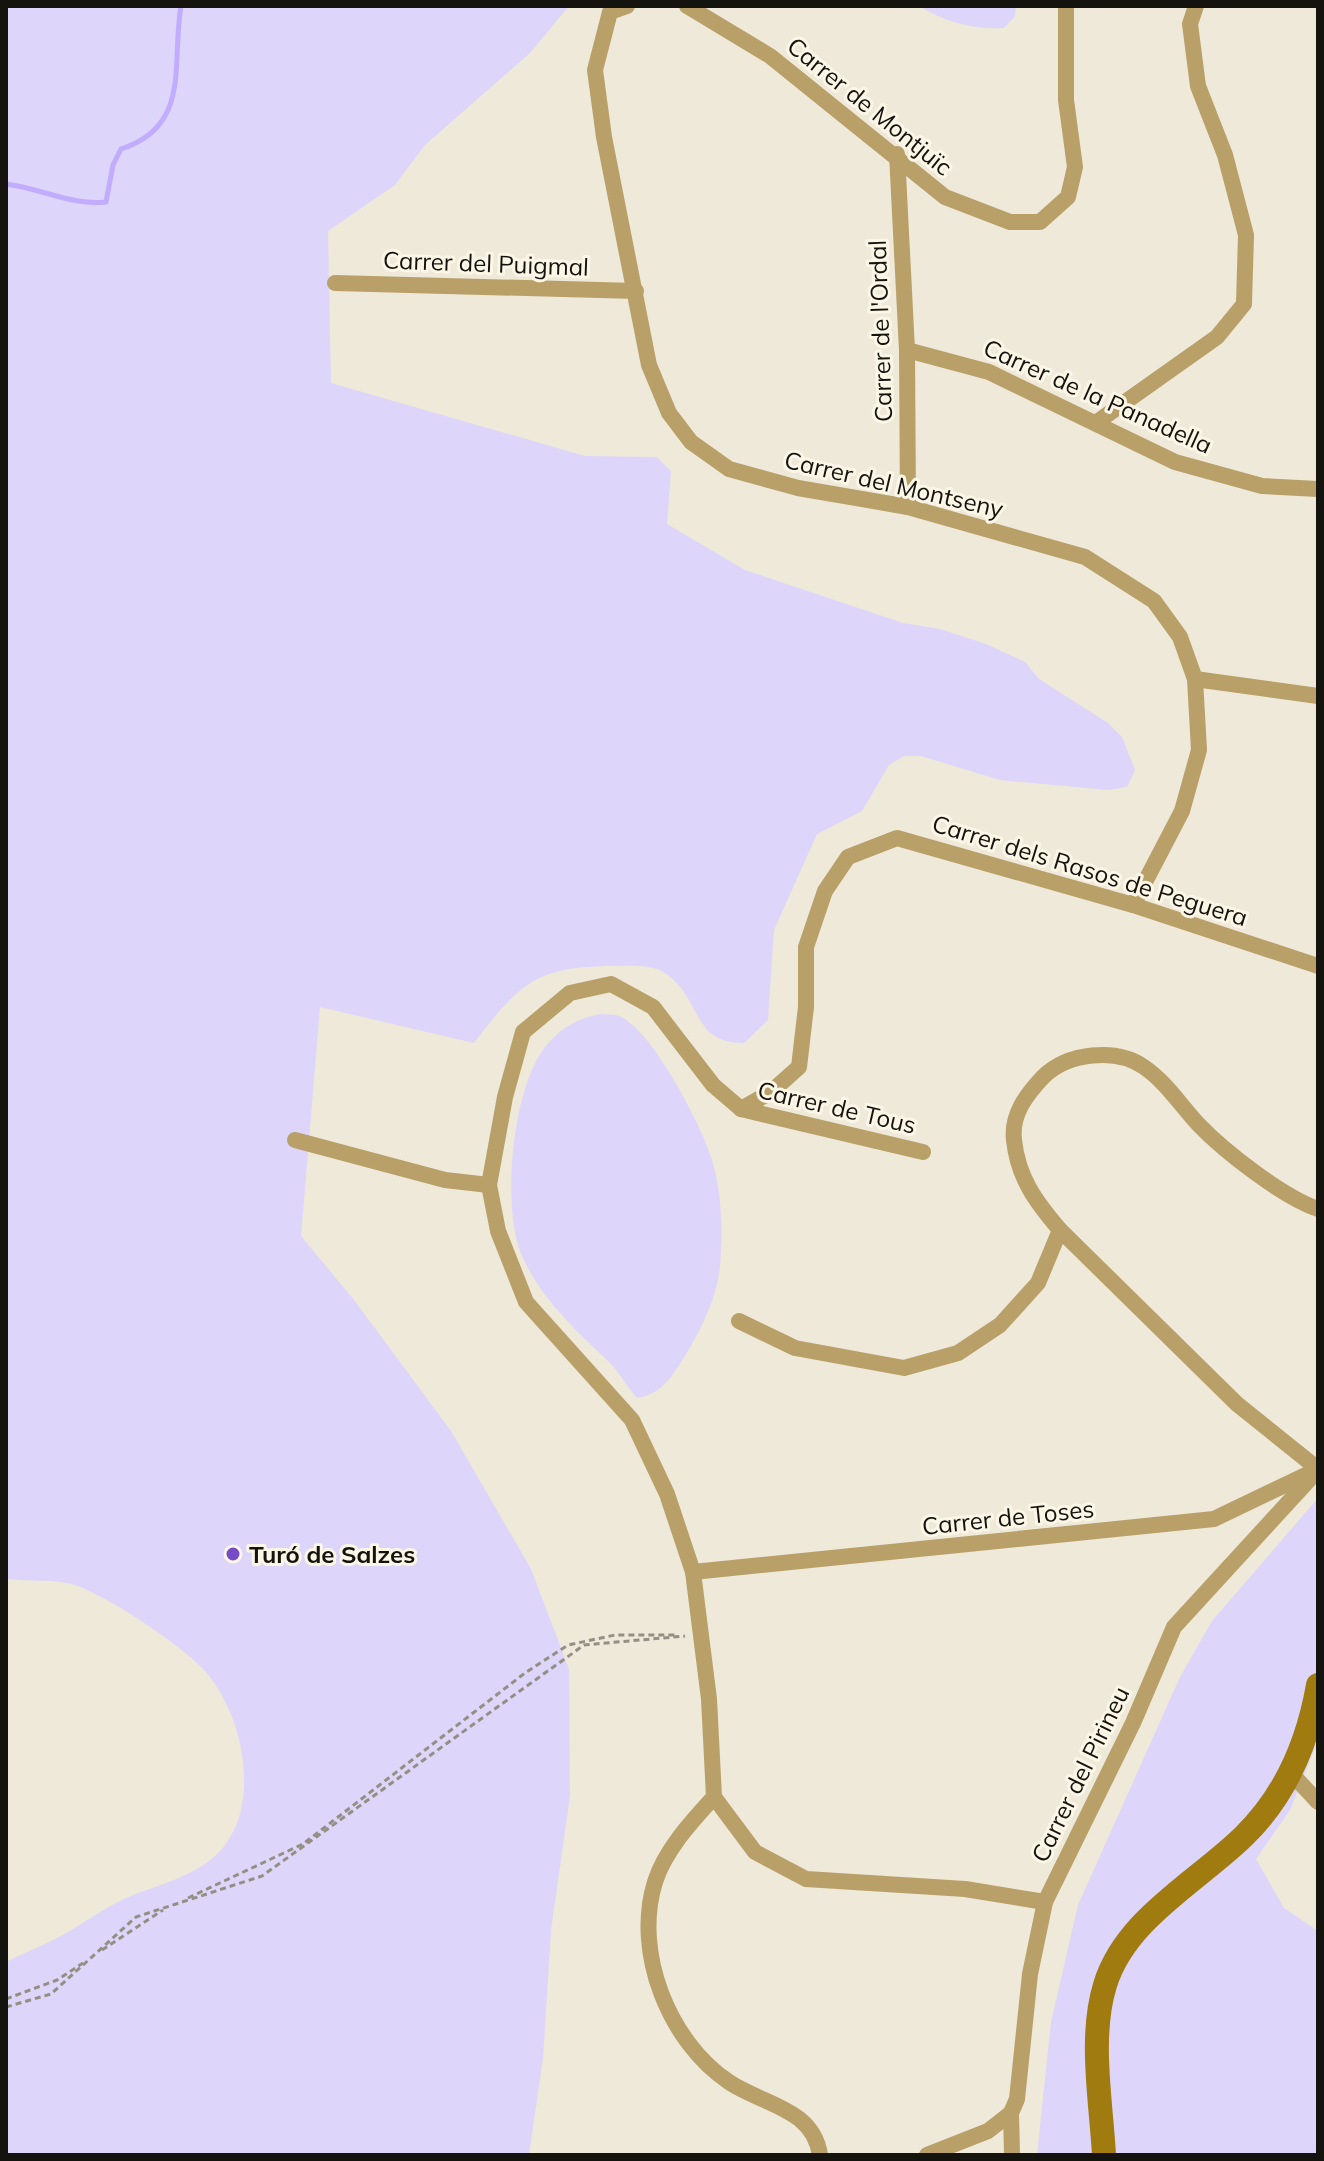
<svg xmlns="http://www.w3.org/2000/svg" width="1324" height="2161" font-family="Mulish,sans-serif">
  <style>
    .green { fill: #ddd5fa }
    .lines { fill: none; stroke-linecap: round; stroke-linejoin: round }
    .stream { stroke: #c1acfe; stroke-width: 5 }
    .path { stroke: #948f85; stroke-width: 3; stroke-dasharray: 6 4; stroke-linecap: butt }
    .minor { stroke: #b8a068; stroke-width: 16 }
    .secondary { stroke: #a07b0f; stroke-width: 24 }
    .poi-dot { fill: #754cc5; stroke: #fcf6e7; stroke-width: 3 }
    .labels { text-anchor: middle; dominant-baseline: central; stroke-width: 6; stroke-linejoin: round; paint-order: stroke }
    .street-label { font-size: 24px; fill: #15130e; stroke: #fcf6e7 }
    .poi-label { font-size: 24px; font-weight: bold; fill: #15130e; stroke: #fcf6e7; text-anchor: start }
  </style>
  <rect width="100%" height="100%" fill="#efe9da"/>
  <g class="green">
    <path d="M6,6h563l-39,47 -105,92 -30,40 -67,46 3,152 254,73 72,1 14,14 -4,53 78,46 158,53 37,6 46,15 39,18 14,17 69,44 14,14 13,33 -8,17 -19,3 -108,-10 -79,-24h-17l-15,9 -27,46 -45,23 -43,96 -6,90 -24,23c-52,0 -42,-42 -76,-68 -15,-11 -35,-9 -53,-9 -79,0 -95,17 -141,77l-154,-36 -19,229 53,64 97,131 80,138 38,100 1,127 -19,134 -8,128 -14,97h-523v-193c20,-10 41,-18 60,-29 18,-10 34,-22 52,-31 34,-17 77,-23 103,-52 42,-47 22,-142 -21,-184 -25,-25 -89,-67 -122,-80 -23,-8 -48,-4 -72,-7z"/>
    <path d="M919,6h97l-1,10 -11,12c-30,2 -59,-6 -85,-22z"/>
    <path d="M601,1014c5,1 14,0 18,2 33,13 82,109 92,141 11,33 12,75 9,109 -3,31 -17,59 -32,85 -14,22 -24,43 -51,47 -11,-12 -18,-27 -30,-38 -33,-31 -66,-62 -85,-104 -21,-48 -10,-167 23,-209 15,-19 33,-29 56,-33z"/>
    <polygon points="1318,1498 1318,1741 1290,1810 1256,1859 1284,1908 1318,1931 1318,2155 1037,2155 1051,2022 1078,1905 1180,1677 1212,1621"/>
  </g>
  <g class="lines">
    <path class="stream" d="M6,184c34,4 66,22 100,18l7,-37 8,-16c71,-23 50,-86 60,-143"/>
    <g class="path">
      <polyline points="188,1898 303,1844 525,1673 568,1645 615,1635 677,1635"/>
      <polyline points="102,1950 163,1910"/>
      <polyline points="6,1999 57,1980 83,1963"/>
      <polyline points="6,2007 51,1994 136,1917 262,1876 584,1645 685,1636"/>
    </g>
    <g class="minor">
      <polyline points="627,6 610,12 595,70 604,137 649,365 669,413 691,442 729,469 798,488 908,507 1085,557 1154,601 1180,637 1195,679 1199,750 1182,811 1133,905"/>
      <polyline points="687,6 770,56 945,197 1010,222 1040,222 1068,197 1075,167 1066,100 1066,6"/>
      <polyline points="897,154 907,350 908,507"/>
      <polyline points="335,283 636,291"/>
      <polyline points="907,350 989,372 1175,462 1262,486 1318,489"/>
      <polyline points="1097,422 1217,337 1244,304 1246,235 1225,155 1198,86 1190,24 1196,6"/>
      <polyline points="1195,679 1318,696"/>
      <polyline points="741,1109 923,1152"/>
      <polyline points="295,1140 445,1180 489,1185"/>
      <path d="M1318,1209c-35,-12 -93,-57 -119,-84 -18,-19 -33,-43 -55,-58 -28,-20 -77,-14 -101,10 -17,18 -32,38 -29,63 4,38 22,62 46,90l177,174 81,65"/>
      <polyline points="739,1321 795,1348 904,1368 958,1353 1000,1325 1038,1283 1060,1230"/>
      <polyline points="693,1572 1214,1519 1310,1473"/>
      <polyline points="1291,1773 1318,1802"/>
      <path d="M714,1797c-22,24 -49,53 -59,85 -22,70 14,160 74,200 34,23 84,26 91,73"/>
      <polyline points="1045,1902 965,1889 806,1879 755,1852 714,1797 709,1699 693,1572 667,1494 632,1420 526,1302 498,1231 489,1185 505,1097 523,1032 570,993 611,984 653,1007 713,1085 741,1109 771,1092 799,1067 806,1007 806,947 825,891 848,857 897,838 1133,905 1318,966"/>
      <polyline points="927,2155 988,2131 1011,2113"/>
      <polyline points="1012,2155 1011,2113 1017,2099 1030,1974 1045,1902 1133,1723 1174,1627 1318,1470"/>
    </g>
    <path class="secondary" d="M1104,2155c-3,-54 -15,-118 1,-170 20,-66 92,-103 139,-149 42,-41 64,-94 74,-151"/>
  </g>
  <circle class="poi-dot" cx="233" cy="1554" r="8"/>
  <g class="labels">
    <g class="street-label">
      <text transform="translate(870 106) rotate(39)">Carrer de Montjuïc</text>
      <text transform="translate(486 263) rotate(2)">Carrer del Puigmal</text>
      <text transform="translate(880 331) rotate(-92)">Carrer de l'Ordal</text>
      <text transform="translate(1098 396) rotate(24)">Carrer de la Panadella</text>
      <text transform="translate(894 484) rotate(13)">Carrer del Montseny</text>
      <text transform="translate(1090 870) rotate(17)">Carrer dels Rasos de Peguera</text>
      <text transform="translate(837 1107) rotate(13)">Carrer de Tous</text>
      <text transform="translate(1008 1517) rotate(-6)">Carrer de Toses</text>
      <text transform="translate(1080 1774) rotate(-64)">Carrer del Pirineu</text>
    </g>
    <g class="poi-label">
      <text x="249" y="1554">Turó de Salzes</text>
    </g>
  </g>
  <rect width="1324" height="2161" fill="none" stroke="#15130e" stroke-width="16"/>
</svg>
